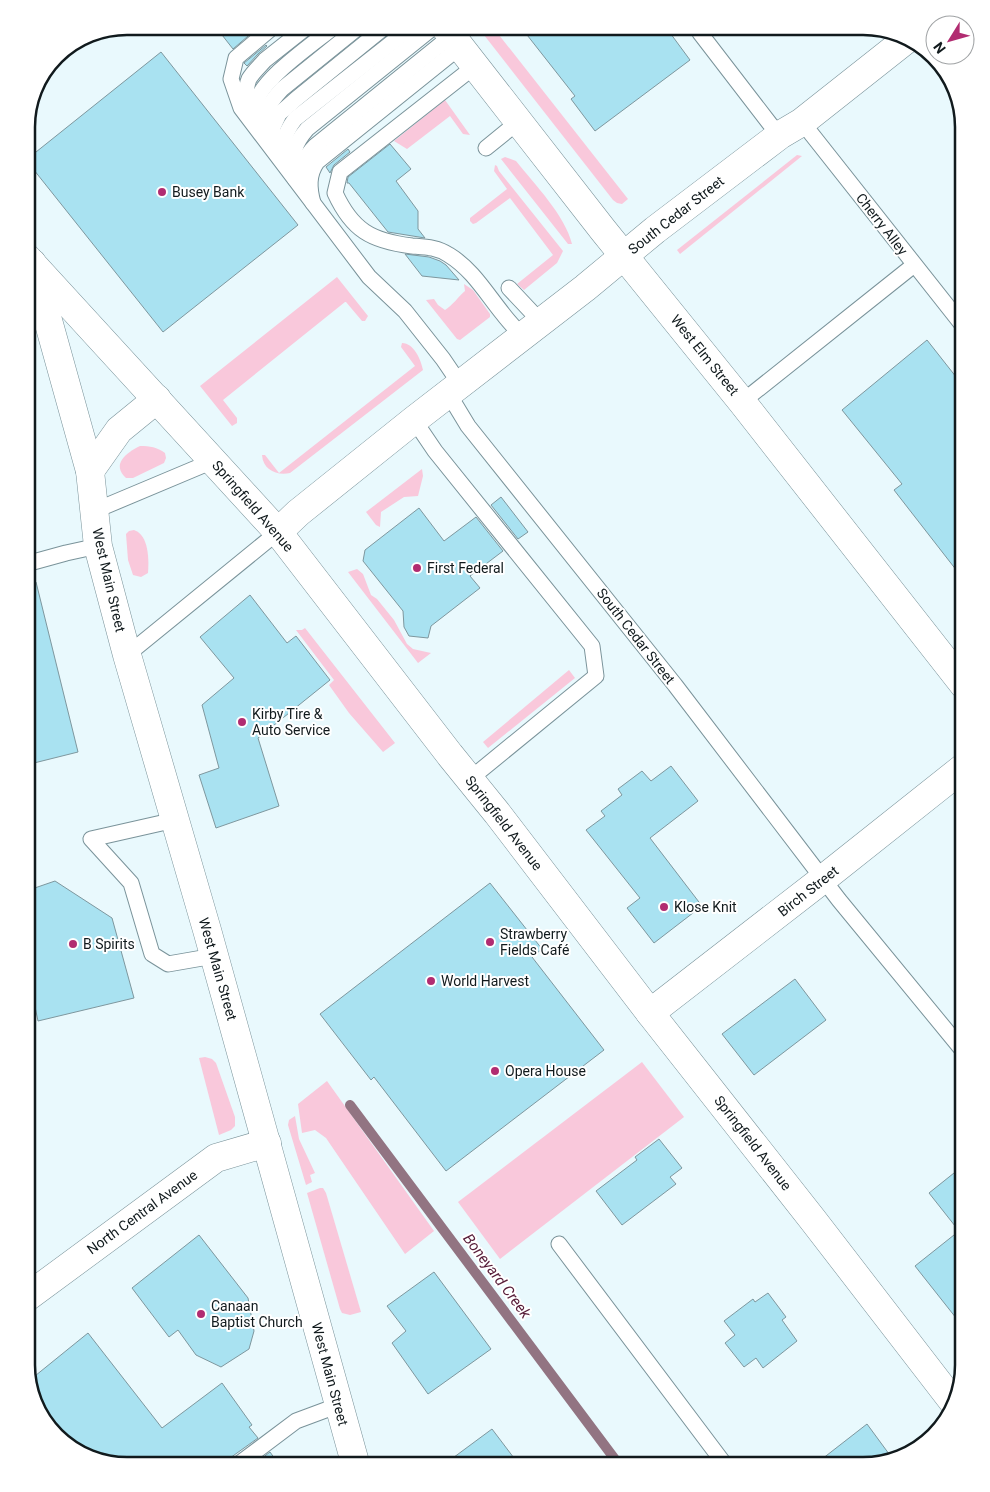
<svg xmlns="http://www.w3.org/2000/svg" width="990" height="1492" font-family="Roboto,sans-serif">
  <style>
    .green { fill: #f9c8db }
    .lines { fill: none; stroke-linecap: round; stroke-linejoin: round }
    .stream { stroke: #927482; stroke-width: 10 }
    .building { fill: #a9e2f1; stroke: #7e979e }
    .lane-casing { stroke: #7a939a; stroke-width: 17 }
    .street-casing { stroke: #7a939a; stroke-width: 29 }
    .secondary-casing { stroke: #7a939a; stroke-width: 29 }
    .lane { stroke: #fff; stroke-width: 15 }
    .street { stroke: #fff; stroke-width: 28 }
    .secondary { stroke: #fff; stroke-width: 28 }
    .poi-dot { fill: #b12c71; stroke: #fff; stroke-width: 2 }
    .labels { text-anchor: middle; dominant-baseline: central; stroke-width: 4; stroke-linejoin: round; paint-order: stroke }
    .poi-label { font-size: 14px; fill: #111a1d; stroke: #fff; text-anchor: start }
    .street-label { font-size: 14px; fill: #111a1d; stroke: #fff }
    .water-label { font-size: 15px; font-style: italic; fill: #561c38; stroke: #fff }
    .rim { fill: none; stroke: #111a1d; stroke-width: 2.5 }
  </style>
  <rect width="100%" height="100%" fill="#e9f9fd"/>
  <g class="green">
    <polygon points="477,26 492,26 628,199 622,204 617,203 613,200"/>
    <polygon points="445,100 470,135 463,134 450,116 407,149 394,141"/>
    <polygon points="797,155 802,156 680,254 677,250"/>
    <path d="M505,157l11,4c19,24 49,54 56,83h-4l-67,-85z"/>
    <polygon points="495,165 497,166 499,171 563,251 557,263 524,290 517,284 553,255 510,198 476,223 473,224 470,221 470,218 507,189 494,171"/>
    <polygon points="337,277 368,316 365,321 362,321 346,302 345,302 223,400 237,418 237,423 232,426 200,386"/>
    <path d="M464,284l9,6 17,24v3l-30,23 -3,-1 -31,-39 8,-1 4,6 7,5c8,-5 13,-13 20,-19z"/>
    <path d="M402,343c12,0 19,17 21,27l-133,103c-13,3 -27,-3 -28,-18h3l14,18 136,-107 -14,-19z"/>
    <path d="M140,446c10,0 17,1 25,7l1,5 -2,5 -31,15h-7c-15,-14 0,-25 14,-32z"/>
    <polygon points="422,469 423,476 418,496 404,497 381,512 380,527 376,525 366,512"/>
    <path d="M134,530c15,5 15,30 14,43l-7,4 -8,-2 -5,-15 -2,-26 3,-3z"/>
    <polygon points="357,569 363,574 371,595 377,599 394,620 407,644 413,649 431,653 418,663 348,572"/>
    <polygon points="305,628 395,743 383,752 349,713 329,685 334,680 296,630 302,630"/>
    <polygon points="569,670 575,678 488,748 483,742"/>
    <polygon points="205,1057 212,1059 216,1063 235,1117 235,1126 231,1130 219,1135 199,1058"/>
    <polygon points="642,1062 684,1117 500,1259 458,1202"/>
    <polygon points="327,1081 434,1231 405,1254 326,1138 315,1130 302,1133 298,1104"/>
    <polygon points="295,1116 299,1139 315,1173 310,1175 312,1182 306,1185 288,1125 289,1120"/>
    <polygon points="320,1188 323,1188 326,1193 361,1312 350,1315 342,1313 340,1309 307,1193"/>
  </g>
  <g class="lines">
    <polyline class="stream" points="350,1105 620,1466"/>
  </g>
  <g class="building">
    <polygon points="215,26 252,26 255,30 233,49"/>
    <polygon points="520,26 665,26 690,60 595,131 571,99 575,96"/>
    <polygon points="266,45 267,46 258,54 247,66 244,63"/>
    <polygon points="161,52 298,225 163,332 26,160"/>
    <polygon points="390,144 411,169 396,181 418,211 418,229 425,238 388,232 349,183 347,183 348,177"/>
    <polygon points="348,149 350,152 334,165 330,173 326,167"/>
    <polygon points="405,254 429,257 440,261 446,265 459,280 422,276"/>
    <polygon points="927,340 964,387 964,580 894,490 902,484 842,410"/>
    <polygon points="501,497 528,532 518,539 491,505"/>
    <polygon points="419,508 444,541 476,517 503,551 470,576 480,588 431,626 428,638 409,636 404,627 403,611 363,561 365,550"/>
    <polygon points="36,582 78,752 26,765 26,583"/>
    <polygon points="250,595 287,643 296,636 330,680 258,738 279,806 216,828 199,775 219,768 202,705 234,678 200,637"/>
    <polygon points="671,766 698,801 650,838 702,906 654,943 627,908 640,898 586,830 605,816 601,811 622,795 618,789 642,771 651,781"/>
    <polygon points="55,881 112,918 134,998 38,1021 34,1002 26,1007 26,891"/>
    <polygon points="490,883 542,949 532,957 604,1050 446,1171 374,1077 371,1080 320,1014"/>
    <polygon points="795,979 826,1020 754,1075 722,1034"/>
    <polygon points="659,1139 682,1168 670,1177 676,1184 622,1225 596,1191 637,1160 635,1157"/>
    <polygon points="964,1165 964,1328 915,1266 959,1231 929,1193"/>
    <polygon points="199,1235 248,1298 254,1331 249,1349 221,1367 196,1355 178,1330 169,1337 132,1288"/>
    <polygon points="434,1272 491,1349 428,1394 392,1343 406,1331 387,1306"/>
    <polygon points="768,1293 786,1317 782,1320 797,1341 763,1368 756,1358 744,1367 725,1343 735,1335 724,1321 753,1299 755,1302"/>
    <polygon points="88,1333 162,1428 222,1383 252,1425 249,1427 258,1438 230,1458 227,1466 121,1466 71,1449 40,1415 30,1380"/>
    <polygon points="867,1424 892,1458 863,1466 813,1466"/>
    <polygon points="492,1429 520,1466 442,1466"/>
    <polygon points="270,1452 280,1466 252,1466"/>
  </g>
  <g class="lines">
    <g class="lane-casing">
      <g id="lane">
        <polyline points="274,26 236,58 231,79 241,108 369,277 405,311 443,359 460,384"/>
        <polyline points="697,26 700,33 770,124 780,135"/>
        <path d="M475,66l-135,106 -5,21c17,37 36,48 77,53 13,1 25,1 37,9 23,14 37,38 54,59 6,8 13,15 20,23"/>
        <path d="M249,115c-3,-10 -4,-27 0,-36 4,-7 11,-13 16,-19l43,-34"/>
        <polyline points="802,122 964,327"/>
        <path d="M260,127c-3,-7 -5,-15 -4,-23 3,-24 60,-62 79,-78"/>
        <path d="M268,137c-8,-21 0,-33 14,-48l78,-63"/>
        <polyline points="486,148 518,122"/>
        <polyline points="278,154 272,129 279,114 296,99 386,26"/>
        <path d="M288,166c-8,-19 -5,-31 7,-47l118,-93"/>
        <path d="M295,179c-1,-24 -5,-30 12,-50l128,-103"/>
        <path d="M300,182c0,-14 5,-26 15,-36l136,-110"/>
        <path d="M313,203c-4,-15 -5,-28 4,-41l143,-115"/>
        <polyline points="509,288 541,322"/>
        <polyline points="448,393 468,426 675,685 839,900 964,1052"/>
        <polyline points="742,402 914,265"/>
        <polyline points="414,420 435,451 592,646 596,676 470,779"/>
        <polyline points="94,511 213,461"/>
        <polyline points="26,564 66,553 98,546"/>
        <polyline points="127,655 278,532"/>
        <polyline points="175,820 91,839 131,883 152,954 168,964 214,956"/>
        <polyline points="559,1244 726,1466"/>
        <polyline points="236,1466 296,1421 339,1405"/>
      </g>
    </g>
    <g class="street-casing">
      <g id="street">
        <polyline points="444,26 603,230 742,402 964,685"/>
        <polyline points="32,263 90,471 98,546 127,655 207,930 356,1466"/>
        <polyline points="90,471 119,430 157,399"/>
        <polyline points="278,532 298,513 414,420 585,288 655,230 780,135 802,122 907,39"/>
        <polyline points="650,1013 823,879 964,767"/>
        <polyline points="26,1298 216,1158 267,1143"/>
      </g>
    </g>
    <g class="secondary-casing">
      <polyline id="secondary" points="26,257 278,532 450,755 497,813 650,1013 813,1220 954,1403"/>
    </g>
    <use href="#lane" class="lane"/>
    <use href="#street" class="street"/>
    <use href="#secondary" class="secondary"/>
  </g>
  <g class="poi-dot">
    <circle cx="162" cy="192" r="5"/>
    <circle cx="417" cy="568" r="5"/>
    <circle cx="242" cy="722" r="5"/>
    <circle cx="664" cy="907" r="5"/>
    <circle cx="490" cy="942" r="5"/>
    <circle cx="73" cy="944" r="5"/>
    <circle cx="431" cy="981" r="5"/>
    <circle cx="495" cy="1071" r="5"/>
    <circle cx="201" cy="1314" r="5"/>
  </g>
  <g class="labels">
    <g class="poi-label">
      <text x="172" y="192">Busey Bank</text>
      <text x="427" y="568">First Federal</text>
      <text x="252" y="714">Kirby Tire &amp;<tspan x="252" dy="16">Auto Service</tspan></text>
      <text x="674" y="907">Klose Knit</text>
      <text x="500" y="934">Strawberry<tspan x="500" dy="16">Fields Café</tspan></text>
      <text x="83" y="944">B Spirits</text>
      <text x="441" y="981">World Harvest</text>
      <text x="505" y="1071">Opera House</text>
      <text x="211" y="1306">Canaan<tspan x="211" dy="16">Baptist Church</tspan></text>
    </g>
    <g class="street-label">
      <text transform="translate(676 215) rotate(-38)">South Cedar Street</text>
      <text transform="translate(882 224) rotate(52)">Cherry Alley</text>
      <text transform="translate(705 355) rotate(51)">West Elm Street</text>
      <text transform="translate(253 506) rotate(49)">Springfield Avenue</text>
      <text transform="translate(109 580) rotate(77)">West Main Street</text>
      <text transform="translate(636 636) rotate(52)">South Cedar Street</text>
      <text transform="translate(504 823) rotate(52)">Springfield Avenue</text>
      <text transform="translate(808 891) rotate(-38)">Birch Street</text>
      <text transform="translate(218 969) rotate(74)">West Main Street</text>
      <text transform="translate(753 1143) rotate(52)">Springfield Avenue</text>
      <text transform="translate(142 1212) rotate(-36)">North Central Avenue</text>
      <text transform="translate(330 1374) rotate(75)">West Main Street</text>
    </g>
    <g class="water-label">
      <text transform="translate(497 1276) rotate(53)">Boneyard Creek</text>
    </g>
  </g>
  <path d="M0 0H990V1492H0ZM127 35H863A92 92 0 0 1 955 127V1365A92 92 0 0 1 863 1457H127A92 92 0 0 1 35 1365V127A92 92 0 0 1 127 35Z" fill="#fff" fill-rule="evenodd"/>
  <path class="rim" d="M127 35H863A92 92 0 0 1 955 127V1365A92 92 0 0 1 863 1457H127A92 92 0 0 1 35 1365V127A92 92 0 0 1 127 35Z"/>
  <g transform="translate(950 40) rotate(233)"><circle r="24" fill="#ffffff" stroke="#a0a3a5"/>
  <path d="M0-4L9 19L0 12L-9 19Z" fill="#b12c71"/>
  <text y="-8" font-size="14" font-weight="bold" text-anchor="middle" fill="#111a1d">N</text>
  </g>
</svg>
